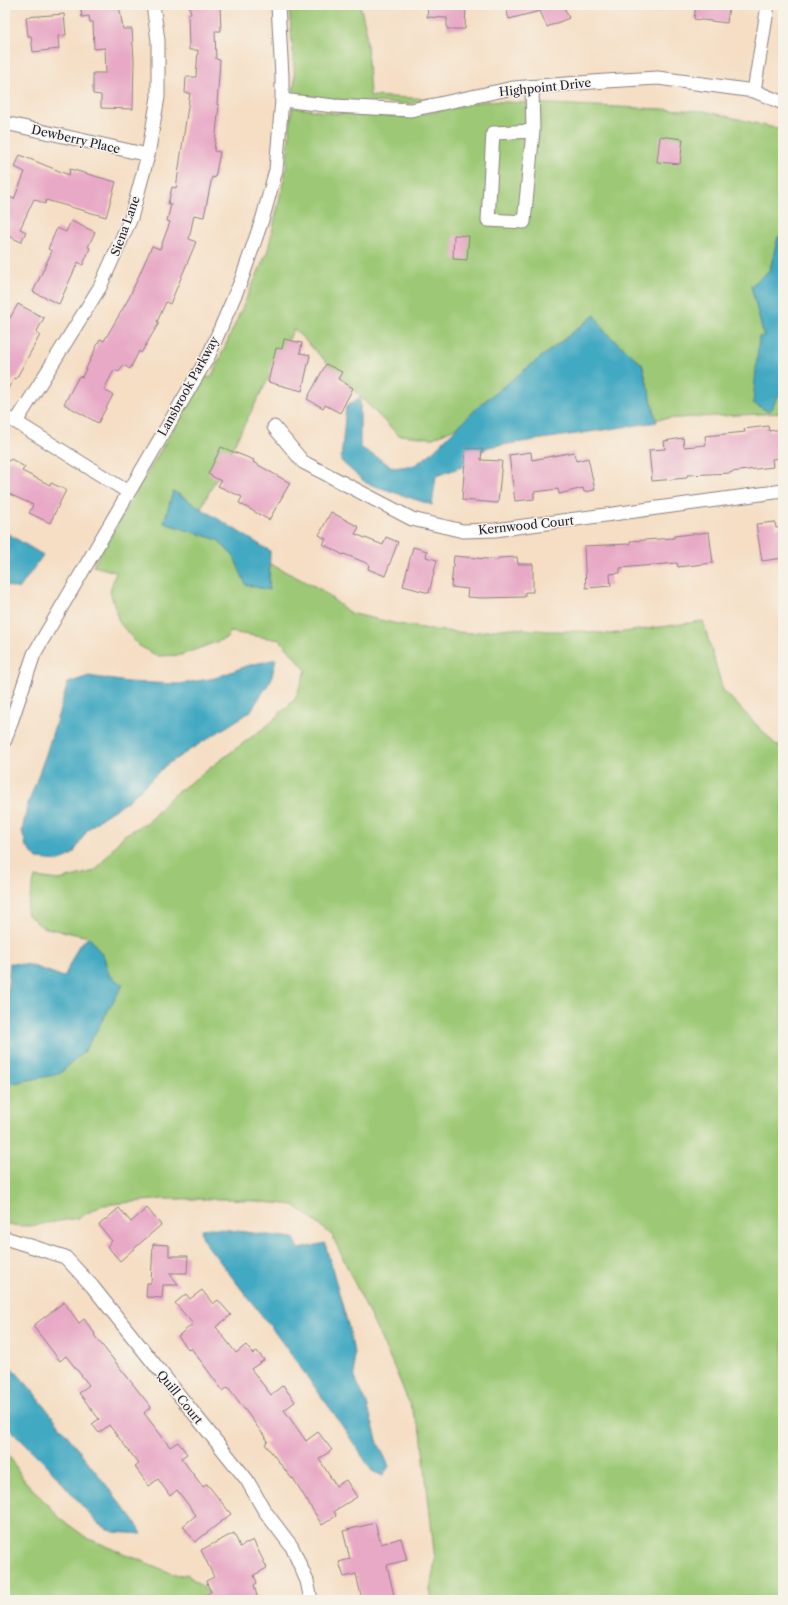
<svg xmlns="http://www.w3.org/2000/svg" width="788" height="1605" font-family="'Libre Caslon Text',serif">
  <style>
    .green { fill: #9dc976; stroke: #607658 }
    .water { fill: #42a9c2; stroke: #32667e }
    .building { fill: #e8a9c6 }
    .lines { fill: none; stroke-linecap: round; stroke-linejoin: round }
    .minor-casing { stroke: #8c8080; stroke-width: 15 }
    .minor { stroke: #fff; stroke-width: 13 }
    .labels { text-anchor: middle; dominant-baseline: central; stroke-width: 3; stroke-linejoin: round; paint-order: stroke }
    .street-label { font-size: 12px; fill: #22223b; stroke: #f7f3e8 }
  </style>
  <rect width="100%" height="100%" fill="#f7f3e8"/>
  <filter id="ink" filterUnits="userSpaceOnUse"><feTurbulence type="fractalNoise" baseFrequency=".025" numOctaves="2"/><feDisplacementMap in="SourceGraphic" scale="8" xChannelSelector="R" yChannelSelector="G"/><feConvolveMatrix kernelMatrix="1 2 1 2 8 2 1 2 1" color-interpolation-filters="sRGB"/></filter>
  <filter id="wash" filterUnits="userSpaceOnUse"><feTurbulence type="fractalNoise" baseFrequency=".012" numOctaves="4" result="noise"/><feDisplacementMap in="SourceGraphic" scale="16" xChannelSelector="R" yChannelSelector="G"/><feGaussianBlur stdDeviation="0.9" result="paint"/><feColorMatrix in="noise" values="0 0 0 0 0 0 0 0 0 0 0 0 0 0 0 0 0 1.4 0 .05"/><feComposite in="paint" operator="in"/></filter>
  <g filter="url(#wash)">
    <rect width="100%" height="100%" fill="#f5dec4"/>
    <g class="green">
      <polygon points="289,5 360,5 366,29 370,96 434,99 410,104 334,100 293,95 295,79"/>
      <polygon points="484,101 705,111 783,130 783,236 778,237 770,270 751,286 764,337 759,337 781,391 783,383 783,413 656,419 642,364 605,332 595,315 481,404 461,425 433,438 398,435 294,329 201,508 173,491 164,523 218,540 234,557 246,585 269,590 270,564 320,589 350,613 393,623 434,630 469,633 510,628 548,631 581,631 610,634 703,621 723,690 777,746 783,745 783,1600 432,1600 430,1590 435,1560 421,1432 392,1362 332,1235 294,1205 233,1199 162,1199 103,1205 78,1218 30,1226 5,1225 5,1090 8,1084 59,1074 84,1052 109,975 104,957 89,937 42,927 26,913 35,877 59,880 95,871 124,835 148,822 171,797 269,724 295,699 306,670 280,640 230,632 227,638 181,655 157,656 138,645 119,622 110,591 116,572 93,566 204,376 211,378 268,250 286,170 292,107 333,113 410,117"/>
      <polygon points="5,1449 24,1480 62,1520 87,1538 178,1576 187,1574 218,1600 5,1600"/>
    </g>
    <g class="water">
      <polygon points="783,236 783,383 781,391 770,411 767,411 753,403 759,337 764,336 751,286 770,270 778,237"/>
      <polygon points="595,315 605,332 642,364 657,422 488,447 462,467 436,476 432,505 366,483 341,461 346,407 360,397 360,447 394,468 415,465 429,455 481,404"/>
      <polygon points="173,491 270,551 269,590 246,585 234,557 218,540 164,523"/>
      <polygon points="5,532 43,555 19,589 5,585"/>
      <polygon points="276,659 271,680 250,712 166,765 128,801 103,817 87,830 73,854 60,861 37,859 26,846 22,831 27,807 46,754 68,683 89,676 127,682 179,684 215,678 246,666"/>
      <path d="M89,937l15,20 5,18 14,10 -39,67 -25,22 -51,10c1,-11 -3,-22 -3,-34 0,-29 2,-58 5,-87l20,2 34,12 15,-32z"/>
      <polygon points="212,1228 294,1238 299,1249 325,1243 350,1332 354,1353 355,1378 367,1404 378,1443 389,1466 383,1476 372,1471 335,1415 271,1327 203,1240 201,1229"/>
      <polygon points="5,1360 31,1389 136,1523 142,1534 114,1532 98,1524 53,1472 5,1424"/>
    </g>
    <g id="blocks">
      <g class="building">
        <polygon points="80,5 119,5 123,29 132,29 134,60 133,109 101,108 101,95 93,94 93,73 106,73 105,48 94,49 93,22 90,22 89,16 82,17"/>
        <polygon points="189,5 220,5 221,31 215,31 216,59 220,60 217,105 219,105 214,151 220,152 215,178 212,177 204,217 194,215 189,239 196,242 170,304 166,302 157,322 159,323 141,353 139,351 130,369 123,365 119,372 114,370 104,390 113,395 98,423 64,404 79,376 82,377 100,339 104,341 129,298 152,246 160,249 170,222 167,221 171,204 168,204 172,187 176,188 190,93 185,93 186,77 196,77 198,50 189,50 188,14 191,14"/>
        <polygon points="428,5 466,5 465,29 447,29 447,18 427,17"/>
        <polygon points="505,5 563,5 569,18 547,27 540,11 509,19"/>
        <polygon points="696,5 729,5 727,23 694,19"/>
        <polygon points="64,14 66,35 58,36 59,49 33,52 31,36 28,36 26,17"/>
        <polygon points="660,136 683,139 680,164 657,162"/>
        <polygon points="20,155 69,175 70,169 116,182 106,217 46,200 45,204 34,199 20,229 26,232 21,242 5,234 5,195 14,199 25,172 15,167"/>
        <polygon points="71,221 95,232 88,247 90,248 83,265 78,262 59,304 33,292 52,251 48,249 57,228 66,232"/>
        <polygon points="454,235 469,236 467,260 453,259"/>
        <polygon points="18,304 44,318 36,333 40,335 16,379 14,378 5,394 5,316 10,318"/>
        <polygon points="284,339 302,343 300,353 310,355 302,391 268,382 276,348 282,349"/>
        <polygon points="326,364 342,372 338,379 353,388 340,413 325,405 323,408 307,399"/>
        <polygon points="768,426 769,431 783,429 783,458 772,459 773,467 731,472 731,473 687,475 687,478 652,481 649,450 665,449 664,441 683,438 684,447 706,445 705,436 745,432 744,429"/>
        <polygon points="221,447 254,460 253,462 290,483 269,520 239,503 242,497 218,486 221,481 208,474"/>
        <polygon points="466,448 482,449 481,460 502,461 498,503 462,500"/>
        <polygon points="531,452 532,460 574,452 576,461 588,458 595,490 584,492 583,488 559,494 558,489 534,492 534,499 515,501 509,455"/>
        <polygon points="5,459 9,461 11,459 25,467 22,471 50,485 51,483 66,490 50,523 29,513 33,505 5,492"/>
        <polygon points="331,512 359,527 355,534 383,545 386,537 398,542 385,576 368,569 369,564 344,554 343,555 323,544 326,539 319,535"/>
        <polygon points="775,522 776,528 783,527 783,558 762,561 756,524"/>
        <polygon points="709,532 713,563 678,567 677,563 620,568 620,573 610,574 611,586 586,588 584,546 630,544 630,541 674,538 674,536"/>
        <polygon points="413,547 427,551 426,557 437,560 429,593 403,586"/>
        <polygon points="454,556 498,560 498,558 517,557 518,564 533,564 533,592 525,592 525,597 482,598 467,597 468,589 451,587"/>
        <polygon points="119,1208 131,1222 147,1208 161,1225 120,1261 107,1246 112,1241 99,1225"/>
        <polygon points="153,1244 169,1245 169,1256 188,1256 187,1273 169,1273 179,1285 163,1285 162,1298 146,1297 147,1283 151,1283"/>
        <polygon points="202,1290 213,1304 218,1300 231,1315 216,1327 236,1353 246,1345 253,1354 257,1351 264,1360 251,1369 271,1395 283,1385 295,1402 284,1410 306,1441 318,1432 332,1450 319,1459 336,1486 346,1480 357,1497 334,1511 336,1516 322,1525 293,1478 292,1479 265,1444 268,1441 228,1387 223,1391 191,1348 189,1350 178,1336 193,1324 175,1303 186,1294 190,1299"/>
        <polygon points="64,1302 79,1323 84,1319 95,1334 94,1335 151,1407 144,1413 170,1447 178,1442 187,1454 181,1458 203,1487 207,1484 231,1514 195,1542 183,1526 196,1515 177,1490 170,1496 158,1479 149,1486 135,1467 139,1464 109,1425 99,1433 92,1424 99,1419 79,1393 89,1385 66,1356 60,1361 33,1326"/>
        <polygon points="375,1523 381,1544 401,1538 407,1560 387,1565 395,1600 362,1600 356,1574 344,1577 339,1562 350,1559 343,1531"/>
        <polygon points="234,1533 240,1547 253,1540 267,1568 254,1575 257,1583 254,1585 258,1600 194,1600 211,1592 206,1581 214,1577 201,1550"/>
      </g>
    </g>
  </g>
  <g filter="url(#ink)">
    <use href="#blocks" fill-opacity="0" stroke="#8c8080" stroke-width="1"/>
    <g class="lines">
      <g class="minor-casing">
        <g id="minor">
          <polyline points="532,87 533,131 524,222 488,220 493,133 533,131"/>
          <polyline points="754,91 768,5"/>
          <polyline points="282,100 334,106 411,110 513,88 606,81 658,78 754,91 783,103"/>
          <polyline points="5,123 148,155"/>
          <polyline points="5,417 16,422 128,492"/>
          <polyline points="16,422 100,287 131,218 148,155 158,97 158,40 153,5"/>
          <polyline points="274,427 303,462 412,519 463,531 495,530 783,491"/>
          <polyline points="5,740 34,654 208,357 241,281 263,217 276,170 282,100 282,76 278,5"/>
          <polyline points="5,1238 65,1257 92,1286 247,1480 264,1510 292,1547 307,1581 311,1600"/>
        </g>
      </g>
      <use href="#minor" class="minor"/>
    </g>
  </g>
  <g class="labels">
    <g class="street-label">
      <text transform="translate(545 87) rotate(-6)">Highpoint Drive</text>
      <text transform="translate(76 139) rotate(13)">Dewberry Place</text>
      <text transform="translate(125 226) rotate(-70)">Siena Lane</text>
      <text transform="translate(188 386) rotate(-61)">Lansbrook Parkway</text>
      <text transform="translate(526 525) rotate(-6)">Kernwood Court</text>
      <text transform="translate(180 1397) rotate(51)">Quill Court</text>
    </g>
  </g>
  <rect width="788" height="1605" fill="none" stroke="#f7f3e8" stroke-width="20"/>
</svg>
